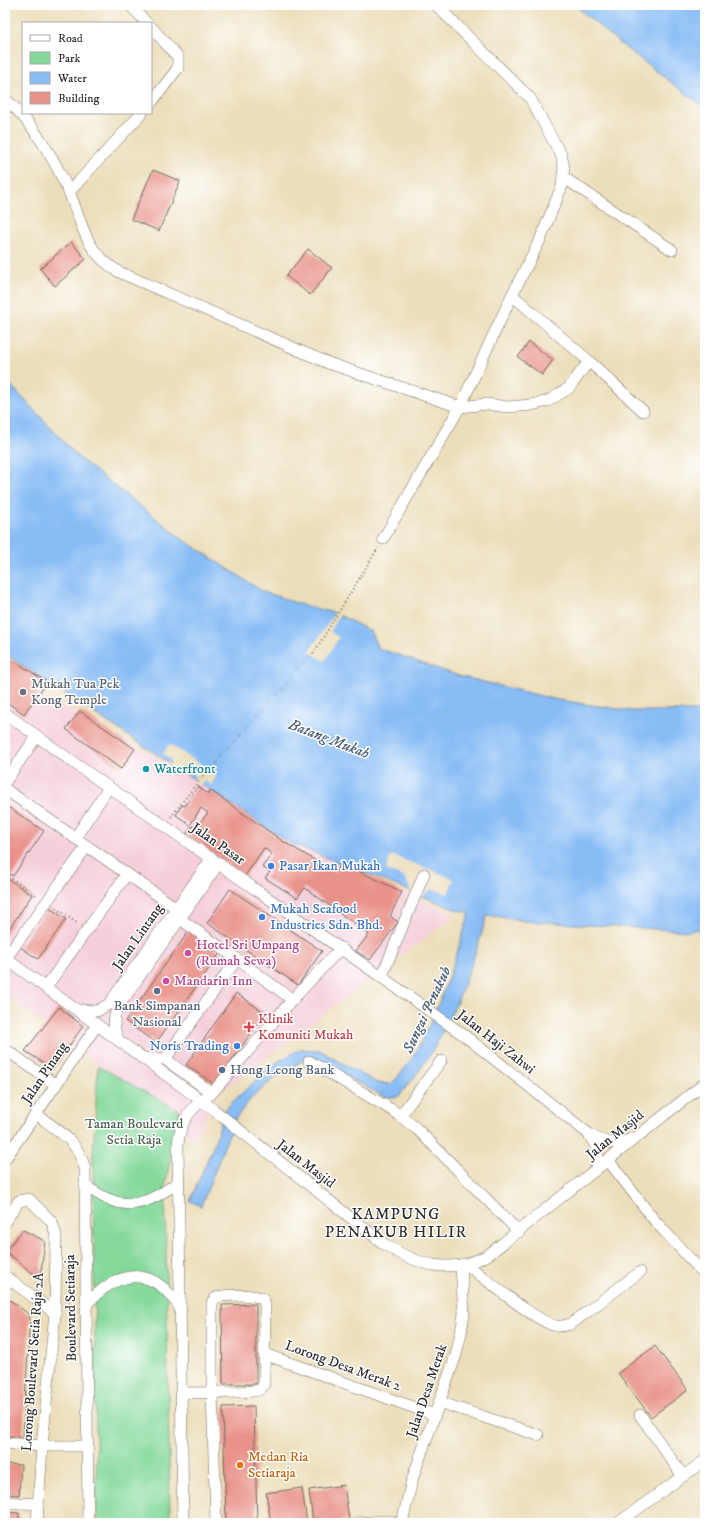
<svg xmlns="http://www.w3.org/2000/svg" width="710" height="1528" font-family="'IM FELL DW Pica',serif">
  <style>
    .built { fill: #f5cfda }
    .green { fill: #85d99b; stroke: #588263 }
    .water { fill: #87bcf5; stroke: #597490 }
    .pier { fill: #ecdeba }
    .lines { fill: none; stroke-linecap: round; stroke-linejoin: round }
    .ferry { stroke: #4b5e72; stroke-width: 1; stroke-dasharray: 5 4; stroke-linecap: butt }
    .building { fill: #e99289 }
    .minor-casing { stroke: #6f6a5d; stroke-width: 12 }
    .path { stroke: #6f6a5d; stroke-width: 2; stroke-dasharray: 1 3; stroke-linecap: butt }
    .minor { stroke: #fff; stroke-width: 11 }
    .worship-dot { fill: #6b7280; stroke: #fff; stroke-width: 1.5 }
    .culture-dot { fill: #0f9aa8; stroke: #fff; stroke-width: 1.5 }
    .shop-dot { fill: #3f7fe0; stroke: #fff; stroke-width: 1.5 }
    .hotel-dot { fill: #d1479c; stroke: #fff; stroke-width: 1.5 }
    .service-dot { fill: #5c6f8a; stroke: #fff; stroke-width: 1.5 }
    .health-dot { fill: #e0444e; stroke: #fff; stroke-width: 1.5 }
    .food-dot { fill: #e8710a; stroke: #fff; stroke-width: 1.5 }
    .labels { text-anchor: middle; dominant-baseline: central; stroke-width: 3; stroke-linejoin: round; paint-order: stroke }
    .worship-label { font-size: 14px; fill: #5b616d; stroke: #fff; text-anchor: start }
    .culture-label { font-size: 14px; fill: #0d838f; stroke: #fff; text-anchor: start }
    .street-label { font-size: 14px; fill: #2b2b2b; stroke: #fff }
    .shop-label { font-size: 14px; fill: #366cbe; stroke: #fff; text-anchor: start }
    .hotel-label { font-size: 14px; fill: #b23c85; stroke: #fff; text-anchor: start }
    .service-label { font-size: 14px; fill: #4e5e75; stroke: #fff }
    .health-label { font-size: 14px; fill: #be3a42; stroke: #fff; text-anchor: start }
    .park-label { font-size: 14px; fill: #465f4d; stroke: #fff }
    .food-label { font-size: 14px; fill: #c56008; stroke: #fff; text-anchor: start }
    .water-label { font-size: 15px; font-style: italic; fill: #4b5e72; stroke: #fff }
    .quarter-label { font-size: 16px; letter-spacing: 1px; fill: #2b2b2b; stroke: #fff }
  </style>
  <rect width="100%" height="100%" fill="#fff"/>
  <filter id="ink" filterUnits="userSpaceOnUse"><feTurbulence type="fractalNoise" baseFrequency=".025" numOctaves="2"/><feDisplacementMap in="SourceGraphic" scale="8" xChannelSelector="R" yChannelSelector="G"/><feConvolveMatrix kernelMatrix="1 2 1 2 8 2 1 2 1" color-interpolation-filters="sRGB"/></filter>
  <filter id="wash" filterUnits="userSpaceOnUse"><feTurbulence type="fractalNoise" baseFrequency=".012" numOctaves="4" result="noise"/><feDisplacementMap in="SourceGraphic" scale="16" xChannelSelector="R" yChannelSelector="G"/><feGaussianBlur stdDeviation="0.9" result="paint"/><feColorMatrix in="noise" values="0 0 0 0 0 0 0 0 0 0 0 0 0 0 0 0 0 1.4 0 .05"/><feComposite in="paint" operator="in"/></filter>
  <g filter="url(#wash)">
    <rect width="100%" height="100%" fill="#ecdeba"/>
    <polygon class="built" points="5,676 179,769 287,841 455,915 217,1095 194,1139 5,994"/>
    <polygon class="green" points="98,1066 180,1111 165,1186 170,1523 97,1523 93,1157"/>
    <g class="water">
      <polygon points="574,5 705,5 705,108 623,46"/>
      <path d="M5,379l74,79 102,80 81,53 40,14 33,8 35,18 8,17 81,28 99,24 74,11h73v217l-17,3 -163,-10 -38,-6c-14,50 -32,99 -59,143 -9,14 -20,27 -30,39h-13l-60,-32 -20,-6 -28,17 -25,21 -17,22 -34,87 -11,-5 23,-54 12,-38 46,-43 29,-17 19,1 58,33 14,1c38,-35 63,-123 79,-172l-13,-2 -167,-67 -285,-189z"/>
    </g>
    <g class="pier">
      <polygon points="336,611 341,613 330,632 339,637 325,661 309,652"/>
      <polygon points="169,744 217,775 211,785 205,781 199,785 194,782 195,774 182,766 178,771 170,766 171,762 170,759 163,754"/>
      <polygon points="391,855 454,879 448,894 432,889 422,896 409,891 410,888 405,878 386,870"/>
    </g>
    <g class="lines">
      <polyline class="ferry" points="208,769 313,654"/>
    </g>
    <g id="blocks">
      <g class="building">
        <polygon points="153,170 180,181 159,231 131,219"/>
        <polygon points="71,242 86,259 55,286 40,269"/>
        <polygon points="308,249 332,268 310,295 286,276"/>
        <polygon points="529,342 553,360 542,375 518,357"/>
        <polygon points="5,659 16,662 47,682 24,714 5,701"/>
        <polygon points="80,711 135,749 121,769 66,729"/>
        <polygon points="198,786 208,794 210,790 284,842 335,872 342,863 402,892 390,916 398,922 370,960 356,951 369,934 305,888 297,898 265,878 270,872 262,867 272,854 264,848 245,876 186,835 192,826 195,828 208,813 201,808 190,825 176,815 182,805 185,806"/>
        <polygon points="5,805 44,831 13,876 5,871"/>
        <polygon points="5,877 32,895 5,935"/>
        <polygon points="230,889 322,951 298,985 207,923"/>
        <polygon points="48,907 66,919 38,959 20,947"/>
        <polygon points="189,931 220,953 156,1043 125,1021"/>
        <polygon points="236,993 265,1013 215,1085 186,1065"/>
        <polygon points="59,1007 83,1026 53,1069 25,1051"/>
        <polygon points="23,1230 45,1241 40,1279 5,1251"/>
        <polygon points="10,1300 30,1315 23,1437 5,1436 5,1301"/>
        <polygon points="256,1304 256,1384 223,1384 222,1305"/>
        <polygon points="655,1346 688,1390 651,1417 618,1373"/>
        <polygon points="254,1406 257,1523 226,1523 223,1407"/>
        <polygon points="5,1464 21,1465 19,1495 5,1494"/>
        <polygon points="344,1485 349,1520 313,1523 309,1490"/>
        <polygon points="302,1488 307,1523 271,1523 266,1493"/>
        <polygon points="5,1512 19,1513 19,1523 5,1523"/>
      </g>
    </g>
  </g>
  <g filter="url(#ink)">
    <use href="#blocks" fill-opacity="0" stroke="#6f6a5d" stroke-width="1"/>
    <g class="lines">
      <g class="minor-casing">
        <g id="minor">
          <polyline points="130,5 147,23"/>
          <polyline points="151,27 178,57 178,68 151,103"/>
          <path d="M5,99c27,21 50,62 64,93 15,35 15,59 50,80l209,91 132,44 27,-3 20,3 25,-2 16,-4 21,-13 20,-27"/>
          <polyline points="563,177 672,250"/>
          <polyline points="69,192 142,113"/>
          <polyline points="512,295 589,361 643,411"/>
          <polyline points="383,539 460,407 512,295 540,240 562,186 564,167 561,155 530,98 436,5"/>
          <path d="M5,713l72,52 343,239 45,32 124,98c14,9 26,12 42,5"/>
          <polyline points="5,782 37,736"/>
          <polyline points="5,789 176,908"/>
          <polyline points="75,838 109,787"/>
          <path d="M5,958l208,151 171,135c35,22 66,31 104,11l217,-172"/>
          <polyline points="6,958 87,846"/>
          <polyline points="237,959 293,1000"/>
          <polyline points="382,976 424,874"/>
          <polyline points="46,987 127,874"/>
          <polyline points="78,1010 97,1011 109,1004 212,858"/>
          <path d="M118,1040c-4,-12 -6,-21 0,-33l101,-144"/>
          <polyline points="5,1049 56,1085"/>
          <polyline points="142,1058 165,1059 237,959 180,919"/>
          <polyline points="165,1059 212,1093"/>
          <polyline points="309,1061 392,1110 417,1129 519,1232"/>
          <path d="M36,1114c22,17 42,26 49,55l3,354"/>
          <polyline points="400,1116 441,1061"/>
          <path d="M589,1135c9,12 11,21 7,35"/>
          <polyline points="5,1159 97,1025"/>
          <polyline points="608,1160 655,1221 705,1275"/>
          <path d="M85,1185c36,28 60,23 94,-4"/>
          <polyline points="5,1221 19,1201 29,1199 52,1222 56,1235 55,1313 42,1446 37,1523"/>
          <path d="M467,1265c21,15 66,55 89,61 5,1 10,-1 15,-2l69,-52"/>
          <polyline points="5,1276 55,1313"/>
          <path d="M86,1305c19,-22 48,-40 75,-19 8,6 14,15 20,23"/>
          <polyline points="264,1354 435,1415"/>
          <path d="M182,1393c14,-1 71,1 79,-4l3,-5 1,-80 -3,-6c-6,-3 -36,-4 -44,-1 -3,1 -5,3 -6,6v89l4,131"/>
          <polyline points="439,1402 538,1435"/>
          <polyline points="640,1415 683,1476"/>
          <polyline points="5,1443 42,1446 88,1446"/>
          <polyline points="5,1502 38,1504"/>
          <path d="M183,1523l-5,-378c1,-23 15,-40 34,-52l81,-94 48,-51"/>
          <polyline points="357,1523 385,1521 403,1523"/>
          <polyline points="402,1523 412,1480 456,1355 461,1333 464,1314 461,1266"/>
          <polyline points="618,1523 704,1461"/>
        </g>
      </g>
      <g class="path">
        <polyline points="313,654 378,548"/>
        <polyline points="171,817 208,769"/>
        <polyline points="5,874 37,896"/>
        <polyline points="56,908 78,924"/>
      </g>
      <use href="#minor" class="minor"/>
    </g>
  </g>
  <circle class="worship-dot" cx="23" cy="692" r="4"/>
  <circle class="culture-dot" cx="146" cy="769" r="4"/>
  <g class="shop-dot">
    <circle cx="271" cy="866" r="4"/>
    <circle cx="262" cy="917" r="4"/>
    <circle cx="237" cy="1046" r="4"/>
  </g>
  <g class="hotel-dot">
    <circle cx="188" cy="953" r="4"/>
    <circle cx="166" cy="981" r="4"/>
  </g>
  <g class="service-dot">
    <circle cx="157" cy="991" r="4"/>
    <circle cx="222" cy="1070" r="4"/>
  </g>
  <path class="health-dot" d="M247 1021h4v4h4v4h-4v4h-4v-4h-4v-4h4z"/>
  <circle class="food-dot" cx="240" cy="1465" r="4"/>
  <g class="labels">
    <g class="worship-label">
      <text x="31" y="684">Mukah Tua Pek<tspan x="31" dy="16">Kong Temple</tspan></text>
    </g>
    <g class="culture-label">
      <text x="154" y="769">Waterfront</text>
    </g>
    <g class="street-label">
      <text transform="translate(218 844) rotate(35)">Jalan Pasar</text>
      <text transform="translate(138 937) rotate(-55)">Jalan Lintang</text>
      <text transform="translate(496 1042) rotate(38)">Jalan Haji Zahwi</text>
      <text transform="translate(45 1073) rotate(-56)">Jalan Pinang</text>
      <text transform="translate(615 1135) rotate(-39)">Jalan Masjid</text>
      <text transform="translate(306 1164) rotate(38)">Jalan Masjid</text>
      <text transform="translate(71 1308) rotate(-91)">Boulevard Setiaraja</text>
      <text transform="translate(33 1362) rotate(-86)">Lorong Boulevard Setia Raja 2A</text>
      <text transform="translate(343 1366) rotate(20)">Lorong Desa Merak 2</text>
      <text transform="translate(427 1391) rotate(-71)">Jalan Desa Merak</text>
    </g>
    <g class="shop-label">
      <text x="279" y="866">Pasar Ikan Mukah</text>
      <text x="270" y="909">Mukah Seafood<tspan x="270" dy="16">Industries Sdn. Bhd.</tspan></text>
      <text x="229" y="1046" text-anchor="end">Noris Trading</text>
    </g>
    <g class="hotel-label">
      <text x="196" y="945">Hotel Sri Umpang<tspan x="196" dy="16">(Rumah Sewa)</tspan></text>
      <text x="174" y="981">Mandarin Inn</text>
    </g>
    <g class="service-label">
      <text x="157" y="1006">Bank Simpanan<tspan x="157" dy="16">Nasional</tspan></text>
      <text x="230" y="1070" text-anchor="start">Hong Leong Bank</text>
    </g>
    <g class="health-label">
      <text x="258" y="1019">Klinik<tspan x="258" dy="16">Komuniti Mukah</tspan></text>
    </g>
    <g class="park-label">
      <text x="134" y="1124">Taman Boulevard<tspan x="134" dy="16">Setia Raja</tspan></text>
    </g>
    <g class="food-label">
      <text x="248" y="1457">Medan Ria<tspan x="248" dy="16">Setiaraja</tspan></text>
    </g>
    <g class="water-label">
      <text transform="translate(329 739) rotate(21)">Batang Mukah</text>
      <text transform="translate(427 1010) rotate(-65)">Sungai Penakub</text>
    </g>
    <g class="quarter-label">
      <text x="396" y="1214">KAMPUNG<tspan x="396" dy="18">PENAKUB HILIR</tspan></text>
    </g>
  </g>
  <rect width="710" height="1528" fill="none" stroke="#fff" stroke-width="20"/>
  <rect x="22" y="22" width="130" height="92" fill="#ffffff" stroke="#aaaaaa"/>
  <rect x="30" y="35" width="20" height="6" fill="#ffffff" stroke="#aaaaaa"/>
  <text x="58" y="42" font-size="12" fill="#2b2b2b">Road</text>
  <rect x="30" y="52" width="20" height="12" fill="#85d99b" stroke="#aaaaaa"/>
  <text x="58" y="62" font-size="12" fill="#2b2b2b">Park</text>
  <rect x="30" y="72" width="20" height="12" fill="#87bcf5" stroke="#aaaaaa"/>
  <text x="58" y="82" font-size="12" fill="#2b2b2b">Water</text>
  <rect x="30" y="92" width="20" height="12" fill="#e99289" stroke="#aaaaaa"/>
  <text x="58" y="102" font-size="12" fill="#2b2b2b">Building</text>
</svg>
